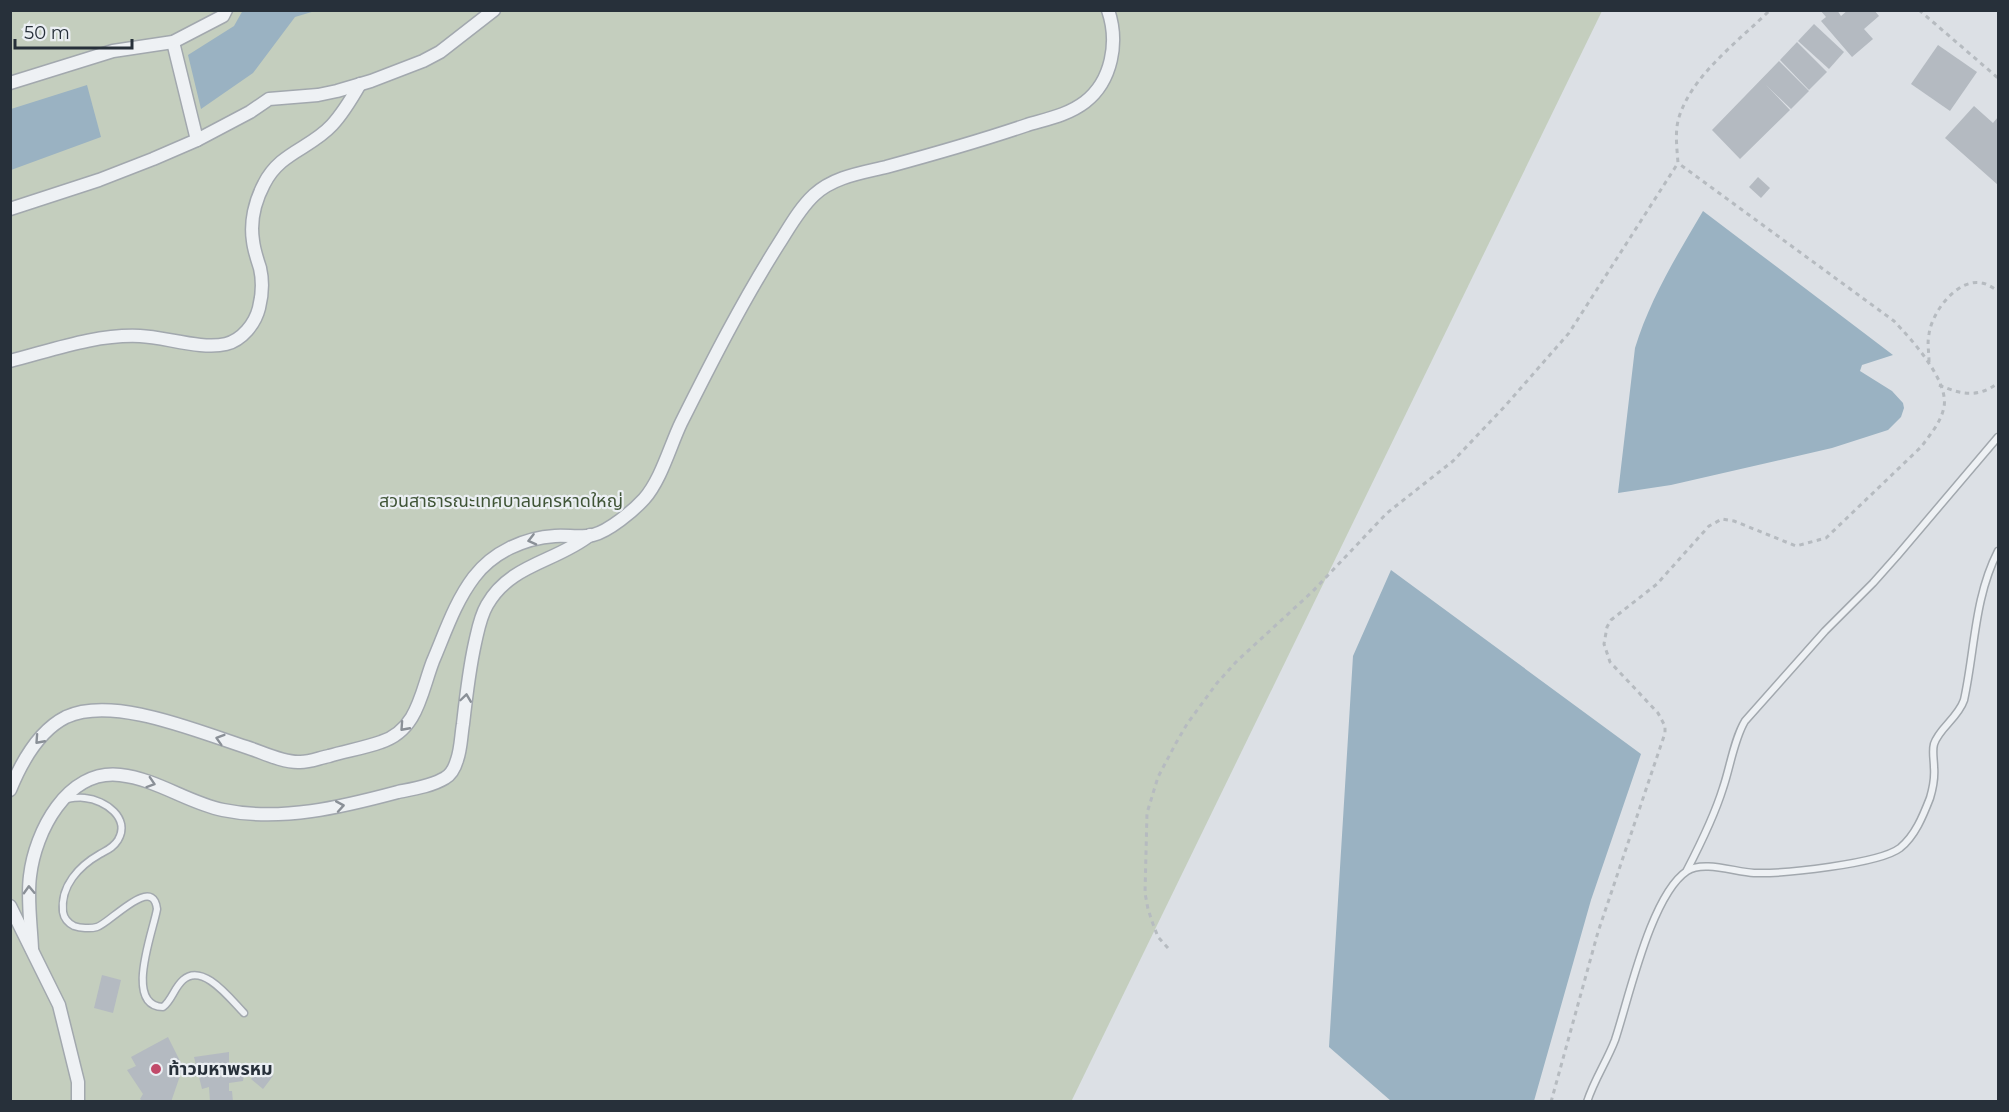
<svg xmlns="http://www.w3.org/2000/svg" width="2009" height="1112" font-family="Montserrat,'Noto Sans Thai',sans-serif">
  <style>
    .green { fill: #c4cebe }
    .water { fill: #9ab2c2 }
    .building { fill: #b4bac1 }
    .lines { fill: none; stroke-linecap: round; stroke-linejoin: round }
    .service-casing { stroke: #a2a8ae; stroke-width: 9 }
    .minor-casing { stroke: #a2a8ae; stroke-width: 15 }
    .path { stroke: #b6bbc0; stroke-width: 3; stroke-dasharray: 4.5 4.5; stroke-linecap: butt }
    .service { stroke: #eef1f4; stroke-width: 6 }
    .minor { stroke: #eef1f4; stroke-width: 12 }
    .oneway { stroke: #8a9097 }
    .poi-dot { fill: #c14a6a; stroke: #ebeff3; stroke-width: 2 }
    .labels { text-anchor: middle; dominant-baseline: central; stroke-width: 4.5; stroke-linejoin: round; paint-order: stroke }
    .park-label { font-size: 18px; fill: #3f5436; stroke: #ebeff3 }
    .poi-label { font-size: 18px; font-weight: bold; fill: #27303a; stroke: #ebeff3; text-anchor: start }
  </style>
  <rect width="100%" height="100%" fill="#dce0e5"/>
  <polygon class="green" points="10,11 1602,11 1071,1102 11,1101"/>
  <g class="water">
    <polygon points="243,10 315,11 295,17 253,73 201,109 188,55 234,26"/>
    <polygon points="87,85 101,137 11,170 11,109"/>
    <path d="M1703,211l190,144 -31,10 -2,6 32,20 11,12 1,5 -3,9 -13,13 -56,18 -161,37 -53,8 17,-145c15,-49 42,-93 68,-137z"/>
    <polygon points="1391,570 1641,754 1591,900 1534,1101 1391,1101 1329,1047 1353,656"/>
  </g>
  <g class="building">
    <polygon points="1820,10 1837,10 1841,16 1848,10 1874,10 1879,16 1864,29 1873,39 1852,57 1821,21 1826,17"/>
    <polygon points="1814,24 1844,52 1829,69 1798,41"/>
    <polygon points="1797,42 1827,72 1809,90 1780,60"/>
    <polygon points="1938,45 1977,72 1950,111 1911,84"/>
    <polygon points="1779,61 1809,91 1791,109 1766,85 1790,110 1740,159 1712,130"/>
    <polygon points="1974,106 1993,123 1998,117 1998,185 1945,138"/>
    <polygon points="1758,177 1770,188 1761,198 1749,187"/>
    <polygon points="102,975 121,980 113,1013 94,1008"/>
    <polygon points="168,1037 183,1067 171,1102 143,1102 140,1099 143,1094 127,1070 136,1066 131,1057"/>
    <polygon points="229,1052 229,1071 245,1070 243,1081 229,1083 229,1091 232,1091 233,1102 210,1102 209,1087 202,1089 194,1057"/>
    <polygon points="261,1067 273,1076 263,1089 251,1079"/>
  </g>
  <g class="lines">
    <g class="service-casing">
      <g id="service">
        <path d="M67,799c6,-1 13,-2 18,-1 20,2 46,20 33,42 -5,8 -11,10 -18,14 -21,12 -40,32 -37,58 1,6 5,11 11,14 6,2 16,3 23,1 12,-3 56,-53 60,-18 -3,20 -34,97 6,98 9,-7 11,-19 20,-27 20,-18 48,20 61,33"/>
        <path d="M1687,870c14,-27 27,-53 36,-82 7,-20 11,-49 22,-67l80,-90 48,-48 24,-27 101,-119"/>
        <path d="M1587,1102c7,-22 20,-41 28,-62 14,-42 36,-145 72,-169 16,-11 48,1 67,2 28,1 125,-9 146,-25 15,-12 23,-32 30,-50 3,-10 5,-20 4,-31 0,-7 -2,-16 0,-23 5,-16 24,-26 30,-44 11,-50 10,-102 34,-149"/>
      </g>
    </g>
    <g class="minor-casing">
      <g id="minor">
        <polyline points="173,42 197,140"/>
        <polyline points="10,83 113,51 173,42 223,16 226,10"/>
        <polyline points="10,209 99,180 153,159 197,140 250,112 269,99 318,95 337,91 371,81 423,61 440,52 494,10"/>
        <path d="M10,361c43,-11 85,-27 130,-25 25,1 62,14 86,8 16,-4 29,-20 33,-36 3,-12 4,-27 1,-40 -3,-9 -6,-18 -7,-27 -3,-19 2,-40 11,-57 16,-32 46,-35 68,-59 11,-12 20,-27 28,-41"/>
        <path d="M10,790c11,-27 28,-59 56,-73 47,-22 133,15 180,30 16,5 35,15 52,15 10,1 21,-4 31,-6 17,-5 35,-8 52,-14 37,-12 40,-50 52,-81 12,-28 22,-59 41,-84 19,-25 50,-39 81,-41 12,-1 26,2 38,-1 16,-4 40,-24 51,-36 17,-19 26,-53 37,-76 30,-60 61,-121 97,-178 11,-17 21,-36 36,-50 19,-18 47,-22 72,-28 48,-13 94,-26 141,-42 20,-6 41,-10 58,-23 27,-21 34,-60 23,-92"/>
        <polyline points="10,906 59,1005 78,1082 78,1102"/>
        <path d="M32,949c-1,-24 -5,-50 -2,-73 5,-44 37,-107 90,-101 37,4 68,28 103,35 58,12 119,-3 175,-18 15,-3 34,-6 47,-14 7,-4 10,-11 12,-18 4,-11 4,-24 6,-36 3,-27 6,-54 12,-81 3,-13 5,-26 12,-38 23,-41 69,-43 103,-70"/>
      </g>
    </g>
    <g class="path">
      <polyline points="1919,10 1998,78"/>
      <path d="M1929,362c0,-10 -2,-19 0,-28 3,-22 28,-56 53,-51 6,1 11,5 16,8"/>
      <path d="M1939,385c23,10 39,13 59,-2"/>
      <path d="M1168,948l-10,-11 -5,-13 -5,-15 -3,-16 2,-80 11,-36 18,-34 11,-19 30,-41 20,-22 76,-70 74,-78 66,-52 53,-56 63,-72 109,-170c-1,-14 -3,-29 0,-42 11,-44 61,-80 92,-111"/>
      <path d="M1551,1102l47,-170 67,-199v-7l-7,-13 -48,-51 -6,-18 3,-17 4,-7 46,-36 52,-58 13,-7 12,2 62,25 30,-8 95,-91c9,-12 20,-25 23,-40 5,-27 -33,-68 -50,-86l-216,-158"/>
    </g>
    <use href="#service" class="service"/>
    <use href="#minor" class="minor"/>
  </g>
  <defs><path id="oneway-chevron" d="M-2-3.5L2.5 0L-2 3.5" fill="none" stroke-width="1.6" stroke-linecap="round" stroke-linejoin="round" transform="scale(1.5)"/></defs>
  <g class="oneway">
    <use href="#oneway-chevron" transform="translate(532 540) rotate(166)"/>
    <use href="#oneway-chevron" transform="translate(466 698) rotate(-82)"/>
    <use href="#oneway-chevron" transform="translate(404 727) rotate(132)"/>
    <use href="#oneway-chevron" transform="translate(220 739) rotate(-163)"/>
    <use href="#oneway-chevron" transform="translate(39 740) rotate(132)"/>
    <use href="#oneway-chevron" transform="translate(151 783) rotate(18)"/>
    <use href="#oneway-chevron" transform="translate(340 806) rotate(-10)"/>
    <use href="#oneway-chevron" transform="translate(29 890) rotate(-92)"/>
  </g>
  <circle class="poi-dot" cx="156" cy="1069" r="6"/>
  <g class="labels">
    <g class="park-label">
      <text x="501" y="501">สวนสาธารณะเทศบาลนครหาดใหญ่</text>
    </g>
    <g class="poi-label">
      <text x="168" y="1069">ท้าวมหาพรหม</text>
    </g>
  </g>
  <rect width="2009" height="1112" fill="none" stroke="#27303a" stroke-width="24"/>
  <path d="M15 39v9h117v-9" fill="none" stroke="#27303a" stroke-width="3"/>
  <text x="24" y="39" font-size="18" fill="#27303a" stroke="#ebeff3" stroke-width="4.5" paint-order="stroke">50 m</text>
</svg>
